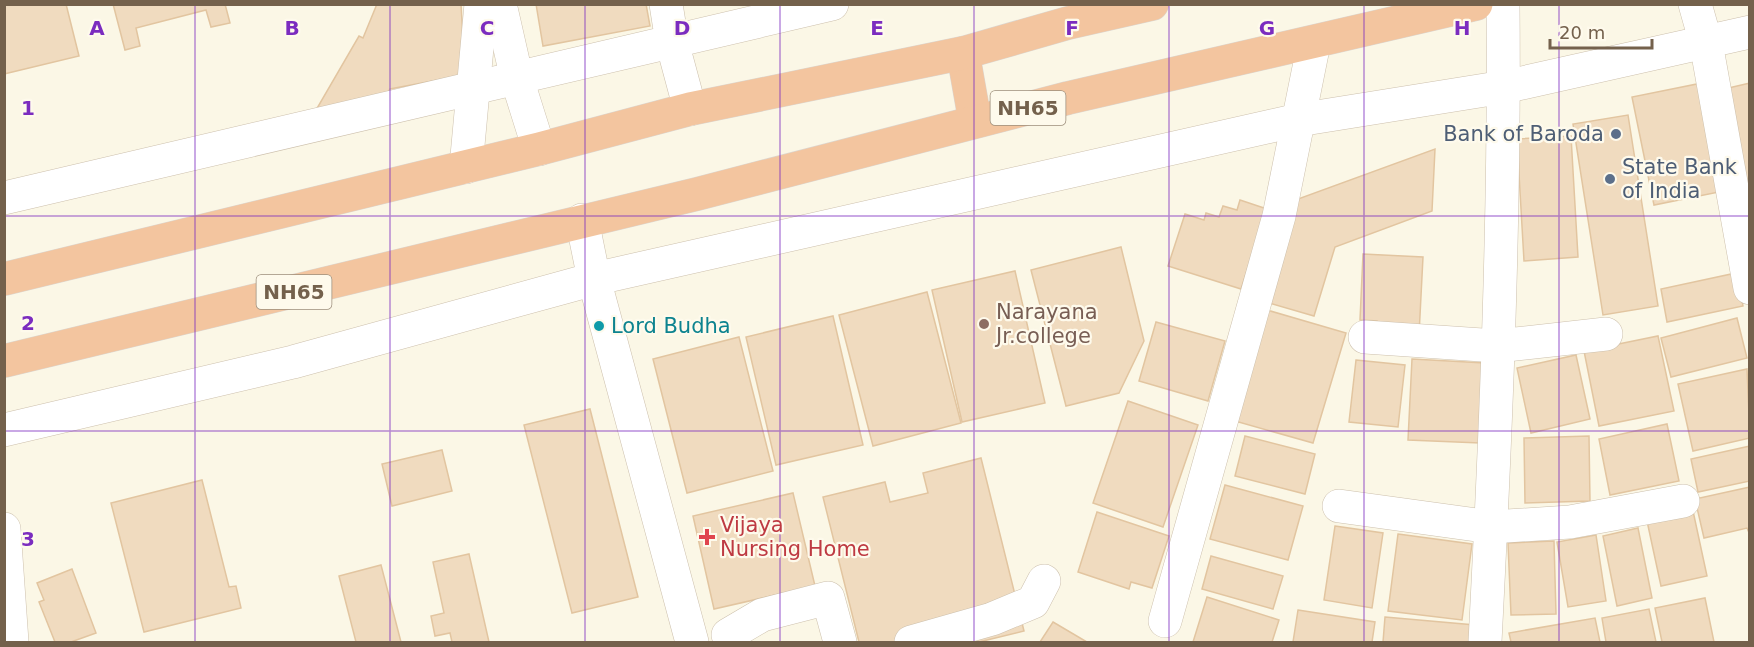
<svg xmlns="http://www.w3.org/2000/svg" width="1754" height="647" font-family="'DejaVu Sans',sans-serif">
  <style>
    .building { fill: #f0dbbf; stroke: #e2c5a0; stroke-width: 1.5 }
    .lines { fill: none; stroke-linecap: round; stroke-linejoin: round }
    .minor-casing { stroke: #cdc0ad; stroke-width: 34 }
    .highway-casing { stroke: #dbd6d0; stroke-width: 34 }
    .minor { stroke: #fff; stroke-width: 33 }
    .highway { stroke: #f3c59f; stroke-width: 33 }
    .grid { fill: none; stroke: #7b2cbf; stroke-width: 1.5; stroke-opacity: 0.55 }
    .service-dot { fill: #5c6f8a; stroke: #fefaec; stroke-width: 2 }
    .education-dot { fill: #8d6e63; stroke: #fefaec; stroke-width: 2 }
    .culture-dot { fill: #0f9aa8; stroke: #fefaec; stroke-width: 2 }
    .health-dot { fill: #e0444e; stroke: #fefaec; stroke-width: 2 }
    .labels { text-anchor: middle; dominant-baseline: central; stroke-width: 4.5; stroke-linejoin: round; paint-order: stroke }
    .shield { fill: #fefaec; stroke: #9d8f7c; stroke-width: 1.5 }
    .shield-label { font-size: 20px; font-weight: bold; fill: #74614c }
    .service-label { font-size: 21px; fill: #4e5e75; stroke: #fefaec; text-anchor: end }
    .education-label { font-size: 21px; fill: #785e54; stroke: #fefaec; text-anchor: start }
    .culture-label { font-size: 21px; fill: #0d838f; stroke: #fefaec; text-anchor: start }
    .health-label { font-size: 21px; fill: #be3a42; stroke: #fefaec; text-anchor: start }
    .grid-label { font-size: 20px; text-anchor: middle; font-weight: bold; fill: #7b2cbf; stroke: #fefaec; stroke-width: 4.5; stroke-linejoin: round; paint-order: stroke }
  </style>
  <rect width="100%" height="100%" fill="#fbf7e6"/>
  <g class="building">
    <polygon points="4,4 66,4 79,56 4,74"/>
    <polygon points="113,4 225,4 230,23 211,27 206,10 136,28 140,46 125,50"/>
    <polygon points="377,4 461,4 465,75 390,89 383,100 316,110 359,36 363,38"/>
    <polygon points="536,4 646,4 650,26 543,46"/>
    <polygon points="1702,83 1724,191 1654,205 1632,97"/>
    <polygon points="1750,83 1750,194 1724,89"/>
    <polygon points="1628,115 1658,306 1603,315 1573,124"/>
    <polygon points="1571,136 1578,257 1524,261 1517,139"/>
    <polygon points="1435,149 1432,211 1335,247 1314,316 1269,303 1298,199"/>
    <polygon points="1240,200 1267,209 1241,289 1168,266 1185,214 1204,220 1206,213 1219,217 1223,206 1237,210"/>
    <polygon points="1121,247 1144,341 1119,393 1066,406 1031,270"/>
    <polygon points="1363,254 1423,257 1419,335 1376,333 1377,321 1360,320"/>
    <polygon points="1015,271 1045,403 962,422 932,290"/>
    <polygon points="1736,273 1743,306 1667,322 1661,289"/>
    <polygon points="927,292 961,423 873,446 839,315"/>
    <polygon points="1267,310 1346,333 1313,443 1235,421"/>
    <polygon points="833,316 863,445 776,465 746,337"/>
    <polygon points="1737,318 1747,358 1671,377 1661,338"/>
    <polygon points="1156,322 1225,341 1208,401 1139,381"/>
    <polygon points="1658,336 1674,411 1599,426 1584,351"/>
    <polygon points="739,337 773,471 687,493 653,359"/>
    <polygon points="1576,355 1590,419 1531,433 1517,368"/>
    <polygon points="1412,359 1485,363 1480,443 1408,440"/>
    <polygon points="1356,360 1405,365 1398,427 1349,422"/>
    <polygon points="1747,369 1750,438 1693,451 1678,384"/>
    <polygon points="1128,401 1198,425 1163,527 1093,503"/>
    <polygon points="590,409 638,597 572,613 524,425"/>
    <polygon points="1667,424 1679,481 1610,495 1599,439"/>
    <polygon points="1245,436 1315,454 1305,494 1235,476"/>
    <polygon points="1589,436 1590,501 1525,503 1524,438"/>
    <polygon points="1750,446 1750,481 1698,492 1691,459"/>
    <polygon points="442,450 452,491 392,506 382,464"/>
    <polygon points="981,458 1024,631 979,642 859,642 823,497 885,482 890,502 928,493 923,473"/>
    <polygon points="202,480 229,587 236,586 241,608 144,632 111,503"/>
    <polygon points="1225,485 1303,506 1288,560 1210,539"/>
    <polygon points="1750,487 1750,535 1747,528 1704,538 1695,499"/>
    <polygon points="793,493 815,586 714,609 693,516"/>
    <polygon points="1693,511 1707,576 1661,586 1647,521"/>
    <polygon points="1097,512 1169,536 1152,588 1131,582 1129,589 1078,572"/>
    <polygon points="1335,526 1383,533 1372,608 1324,600"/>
    <polygon points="1638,528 1652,598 1617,606 1603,536"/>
    <polygon points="1398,534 1472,544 1462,620 1388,611"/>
    <polygon points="1596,535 1606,601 1568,607 1557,542"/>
    <polygon points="1554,541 1556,614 1511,615 1508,543"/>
    <polygon points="469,554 489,642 452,642 450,633 435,636 431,616 444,613 433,562"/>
    <polygon points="1211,556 1283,576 1273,609 1202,589"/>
    <polygon points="381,565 401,642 356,642 339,576"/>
    <polygon points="72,569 96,633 71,642 55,642 39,602 44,600 37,583"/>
    <polygon points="1207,597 1279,620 1272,642 1193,642"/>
    <polygon points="1705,598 1714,642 1662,642 1655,608"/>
    <polygon points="1649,609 1656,642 1606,642 1602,618"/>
    <polygon points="1298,610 1375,622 1372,642 1293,642"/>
    <polygon points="1385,617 1475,625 1474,642 1383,642"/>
    <polygon points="1595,618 1600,642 1511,642 1509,633"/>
    <polygon points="1053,622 1087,642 1040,642"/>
  </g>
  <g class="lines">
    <g class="minor-casing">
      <g id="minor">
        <polyline points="500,4 517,79 539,149"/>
        <polyline points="666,4 672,42 690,109"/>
        <polyline points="1695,4 1706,43 1750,288"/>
        <polyline points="466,167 481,4"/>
        <polyline points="4,198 832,4"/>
        <polyline points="582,220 594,279 692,642"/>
        <polyline points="1365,337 1497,346 1606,334"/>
        <polyline points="4,430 293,362 594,279 1298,120 1504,87 1750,32"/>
        <polyline points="1339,506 1491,527 1570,522 1683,501"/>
        <polyline points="4,529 12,642"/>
        <polyline points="1165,621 1279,216 1314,43"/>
        <polyline points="728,635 762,615 828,598 840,642"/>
        <polyline points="911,642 992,619 1033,602 1044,581"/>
        <path d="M1485,642c11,-212 20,-425 18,-638"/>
      </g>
    </g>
    <g class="highway-casing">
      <g id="highway">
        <polyline points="963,53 975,121"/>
        <polyline points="4,279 539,149 690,109 963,53 1068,23 1152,4"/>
        <polyline points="4,361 697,194 1068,98 1476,4"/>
      </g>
    </g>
    <use href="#minor" class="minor"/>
    <use href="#highway" class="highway"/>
  </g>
  <path class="grid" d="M195,4v638M390,4v638M585,4v638M780,4v638M974,4v638M1169,4v638M1364,4v638M1559,4v638M4,216h1746M4,431h1746"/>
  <g class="service-dot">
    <circle cx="1616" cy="134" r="6"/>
    <circle cx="1610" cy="179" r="6"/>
  </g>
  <circle class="education-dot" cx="984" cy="324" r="6"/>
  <circle class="culture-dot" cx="599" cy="326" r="6"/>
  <path class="health-dot" d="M704 528h6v6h6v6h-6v6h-6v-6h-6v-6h6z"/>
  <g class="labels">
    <g class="shield">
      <rect x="990.5" y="91" width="75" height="34" rx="4.5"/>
      <rect x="256.5" y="275" width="75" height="34" rx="4.5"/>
    </g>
    <g class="shield-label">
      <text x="1028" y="108">NH65</text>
      <text x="294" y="292">NH65</text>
    </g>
    <g class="service-label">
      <text x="1604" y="134">Bank of Baroda</text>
      <text x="1622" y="167" text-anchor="start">State Bank<tspan x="1622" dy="24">of India</tspan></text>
    </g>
    <g class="education-label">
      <text x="996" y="312">Narayana<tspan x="996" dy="24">Jr.college</tspan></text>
    </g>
    <g class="culture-label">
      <text x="611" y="326">Lord Budha</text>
    </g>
    <g class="health-label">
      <text x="720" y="525">Vijaya<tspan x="720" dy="24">Nursing Home</tspan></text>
    </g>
  </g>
  <g class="grid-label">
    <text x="97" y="35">A</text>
    <text x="292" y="35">B</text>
    <text x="487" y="35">C</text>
    <text x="682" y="35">D</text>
    <text x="877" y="35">E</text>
    <text x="1072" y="35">F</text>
    <text x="1267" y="35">G</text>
    <text x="1462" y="35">H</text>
    <text x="28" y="115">1</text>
    <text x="28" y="330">2</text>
    <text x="28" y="546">3</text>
  </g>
  <rect width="1754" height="647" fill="none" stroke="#74614c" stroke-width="12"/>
  <path d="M1550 39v9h102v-9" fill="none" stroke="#74614c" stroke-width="3"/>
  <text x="1559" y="39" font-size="18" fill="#74614c" stroke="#fefaec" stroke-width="4.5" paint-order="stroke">20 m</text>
</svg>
